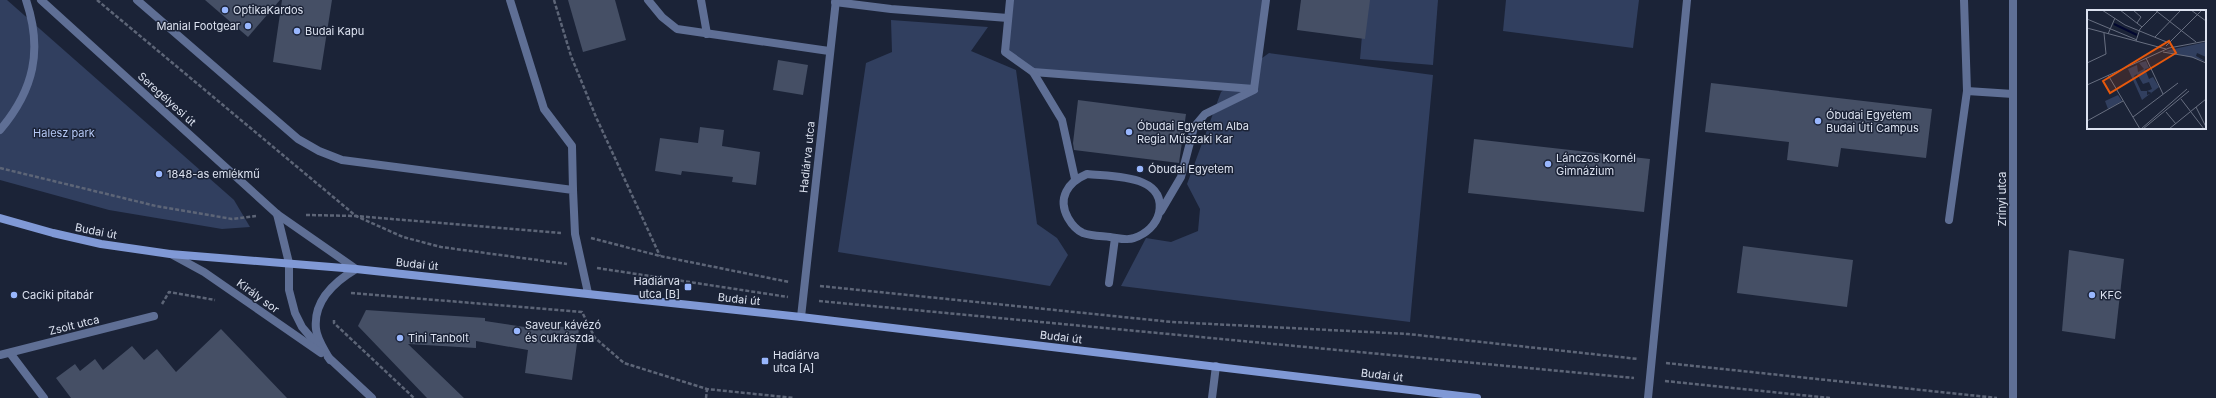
<svg xmlns="http://www.w3.org/2000/svg" width="2216" height="398" font-family="Inter,sans-serif">
  <style>
    .green { fill: #313f5f }
    .building { fill: #454f65 }
    .lines { fill: none; stroke-linecap: round; stroke-linejoin: round }
    .path { stroke: #5d6577; stroke-width: 2.5; stroke-dasharray: 4 2; stroke-linecap: butt }
    .lane { stroke: #5f6f95; stroke-width: 8 }
    .street { stroke: #5f6f95; stroke-width: 8 }
    .secondary { stroke: #8099d6; stroke-width: 8 }
    .poi-dot { fill: #98b6fd; stroke: #1b2337; stroke-width: 1.5 }
    .labels { text-anchor: middle; dominant-baseline: central; stroke-width: 3; stroke-linejoin: round; paint-order: stroke }
    .poi-label { font-size: 11px; fill: #dce2f0; stroke: #1b2337; text-anchor: start }
    .street-label { font-size: 11px; fill: #dce2f0; stroke: #1b2337 }
    .park-label { font-size: 11px; fill: #b5c8f5; stroke: #1b2337 }
    .inset-river { fill: none; stroke: #02072f; stroke-width: 2 }
    .inset-road { fill: none; stroke: #686f81; stroke-width: 1 }
    .view { fill: #e8590c; fill-opacity: 0.15; stroke: #e8590c; stroke-width: 2 }
    .inset-edge { fill: none; stroke: #dce2f0; stroke-width: 2 }
  </style>
  <rect width="100%" height="100%" fill="#1b2337"/>
  <g class="green">
    <polygon points="0,0 7,0 234,200 250,227 222,229 109,210 0,180"/>
    <polygon points="1010,0 1266,0 1258,61 1269,53 1433,75 1410,322 1121,286 1146,238 1171,242 1198,231 1200,209 1187,184 1221,92 1226,88 1033,72 1005,52"/>
    <polygon points="1365,0 1438,0 1433,65 1360,59"/>
    <polygon points="1506,0 1639,0 1633,48 1503,31"/>
    <polygon points="891,20 988,27 971,51 1016,70 1037,224 1057,238 1068,255 1050,286 838,252 866,63 892,52"/>
  </g>
  <g class="building">
    <polygon points="205,0 280,0 248,37"/>
    <polygon points="282,0 332,0 321,70 273,62"/>
    <polygon points="568,0 615,0 626,40 583,52"/>
    <polygon points="1301,0 1370,0 1365,39 1297,30"/>
    <polygon points="778,60 808,65 803,95 773,90"/>
    <polygon points="1711,83 1932,109 1926,158 1841,148 1838,167 1787,160 1789,142 1705,132"/>
    <polygon points="1078,100 1186,114 1179,163 1074,150 1073,143"/>
    <polygon points="700,127 724,130 722,146 760,152 756,185 732,182 733,177 682,171 681,175 655,171 660,138 698,143"/>
    <polygon points="1474,139 1650,159 1644,212 1468,193"/>
    <polygon points="1743,246 1853,260 1847,307 1737,293"/>
    <polygon points="2069,250 2124,259 2115,339 2062,331"/>
    <polygon points="366,310 485,318 485,321 531,328 532,323 579,329 572,380 525,373 528,350 476,341 476,348 408,344 464,398 427,398 358,326"/>
    <polygon points="221,329 287,398 71,398 56,378 75,364 80,371 95,359 103,370 132,346 144,360 157,349 176,372"/>
  </g>
  <g class="lines">
    <g class="path">
      <polyline points="97,0 356,216 403,237 441,247 567,264"/>
      <polyline points="554,0 571,56 596,117 660,256"/>
      <polyline points="0,168 156,206 232,219 256,216"/>
      <polyline points="306,215 356,216 561,233"/>
      <polyline points="591,238 660,256 789,282"/>
      <polyline points="597,268 788,297"/>
      <polyline points="820,286 1172,322 1408,334 1638,359"/>
      <polyline points="351,293 582,312 595,338 624,363 707,389 794,398"/>
      <polyline points="819,301 1634,378"/>
      <polyline points="162,304 169,292 215,300"/>
      <polyline points="334,320 334,323 414,398"/>
      <polyline points="1666,363 1997,398"/>
      <polyline points="1665,381 1830,398"/>
      <polyline points="706,398 707,389"/>
    </g>
    <g class="lane">
      <polyline points="137,0 298,139 319,151 342,160 573,190 575,234 588,293"/>
      <polyline points="510,0 544,109 572,146 573,190"/>
      <polyline points="648,0 662,17 677,29 829,51"/>
      <polyline points="701,0 707,34"/>
      <polyline points="1010,0 1005,52 1033,72 1254,89 1266,0"/>
      <polyline points="835,2 891,9 1008,18"/>
      <polyline points="1033,72 1062,120 1075,179"/>
      <polyline points="1967,91 2013,94"/>
      <path d="M1087,174c25,3 80,0 72,39 -3,12 -13,21 -25,25 -7,3 -16,0 -24,-1 -8,-1 -19,-1 -27,-4 -7,-3 -11,-8 -15,-15 -11,-20 0,-36 19,-44z"/>
      <polyline points="1161,211 1181,177 1194,127 1205,114 1254,90"/>
      <polyline points="1949,220 1967,91 1964,0"/>
      <polyline points="1109,283 1115,238"/>
      <polyline points="1212,398 1216,366"/>
      <polyline points="1648,398 1687,0"/>
    </g>
    <g class="street">
      <path d="M41,0l236,214 79,55c-22,13 -43,32 -40,60 1,11 9,21 14,31"/>
      <polyline points="2013,0 2013,398"/>
      <path d="M0,130c34,-40 43,-80 26,-130"/>
      <polyline points="277,214 289,263 289,290 295,313 302,327 319,347"/>
      <polyline points="171,254 204,272 321,353"/>
      <polyline points="801,317 836,0"/>
      <polyline points="10,353 44,398"/>
      <polyline points="0,355 154,316"/>
      <polyline points="328,357 372,398"/>
    </g>
    <polyline class="secondary" points="0,218 53,233 101,244 170,254 356,269 801,317 1477,398"/>
  </g>
  <g class="poi-dot">
    <circle cx="225" cy="10" r="4"/>
    <circle cx="248" cy="26" r="4"/>
    <circle cx="297" cy="31" r="4"/>
    <circle cx="1818" cy="121" r="4"/>
    <circle cx="1129" cy="132" r="4"/>
    <circle cx="1548" cy="164" r="4"/>
    <circle cx="1140" cy="169" r="4"/>
    <circle cx="159" cy="174" r="4"/>
    <rect x="684" y="283" width="8" height="8" rx="2"/>
    <circle cx="14" cy="295" r="4"/>
    <circle cx="2092" cy="295" r="4"/>
    <circle cx="517" cy="331" r="4"/>
    <circle cx="400" cy="338" r="4"/>
    <rect x="761" y="357" width="8" height="8" rx="2"/>
  </g>
  <g class="labels">
    <g class="poi-label">
      <text x="233" y="10">OptikaKardos</text>
      <text x="240" y="26" text-anchor="end">Manial Footgear</text>
      <text x="305" y="31">Budai Kapu</text>
      <text x="1826" y="115">Óbudai Egyetem<tspan x="1826" dy="13">Budai Úti Campus</tspan></text>
      <text x="1137" y="126">Óbudai Egyetem Alba<tspan x="1137" dy="13">Regia Műszaki Kar</tspan></text>
      <text x="1556" y="158">Lánczos Kornél<tspan x="1556" dy="13">Gimnázium</tspan></text>
      <text x="1148" y="169">Óbudai Egyetem</text>
      <text x="167" y="174">1848-as emlékmű</text>
      <text x="680" y="281" text-anchor="end">Hadiárva<tspan x="680" dy="13">utca [B]</tspan></text>
      <text x="22" y="295">Caciki pitabár</text>
      <text x="2100" y="295">KFC</text>
      <text x="525" y="325">Saveur kávézó<tspan x="525" dy="13">és cukrászda</tspan></text>
      <text x="408" y="338">Tini Tanbolt</text>
      <text x="773" y="355">Hadiárva<tspan x="773" dy="13">utca [A]</tspan></text>
    </g>
    <g class="street-label">
      <text transform="translate(167 99) rotate(42)">Seregélyesi út</text>
      <text transform="translate(807 157) rotate(-84)">Hadiárva utca</text>
      <text transform="translate(2002 199) rotate(-90)">Zrínyi utca</text>
      <text transform="translate(96 231) rotate(11)">Budai út</text>
      <text transform="translate(417 264) rotate(6)">Budai út</text>
      <text transform="translate(258 296) rotate(36)">Király sor</text>
      <text transform="translate(739 299) rotate(6)">Budai út</text>
      <text transform="translate(74 325) rotate(-14)">Zsolt utca</text>
      <text transform="translate(1061 337) rotate(7)">Budai út</text>
      <text transform="translate(1382 375) rotate(7)">Budai út</text>
    </g>
    <g class="park-label">
      <text x="64" y="133">Halesz park</text>
    </g>
  </g>
  <g transform="translate(2087 10)">
    <rect width="119" height="119" fill="#1b2337"/>
    <path d="M119,32v15l-9,-4 -1,3 9,5 -40,-10zM59,51l3,7 -4,1 4,10 4,-2 6,10 -17,13 -14,-31 9,-4 1,7 6,-3 -5,-6zM50,64l6,10 6,-2 3,7 -5,2 5,2 -5,2v-4h-6l-7,-15zM31,85l4,6 -14,8 -3,-8z" fill="#313f5f" fill-rule="evenodd"/>
    <path class="inset-river" d="M27,14l23,11"/>
    <path class="inset-road" d="M15,0l23,15 44,18M33,0l22,17M46,0l8,7 -4,6M68,0l41,32M104,0l15,11M0,9l50,21M0,18l79,21M21,24l7,-16M68,27l26,-27M49,31l4,-12 19,-19M79,36l36,-36M76,42l29,5 14,6M59,48l17,36M0,53l19,-9 -2,-21M21,65l32,54M0,75l82,-37 37,-7M94,89l23,30M109,97l10,20M79,102l10,12M46,107l45,-34M0,111l36,-20M54,119l46,-40M56,119l46,-38M82,119l37,-30"/>
    <path class="view" d="M82,31l7,12 -66,40 -7,-12z"/>
    <rect width="119" height="119" class="inset-edge"/>
  </g>
</svg>
